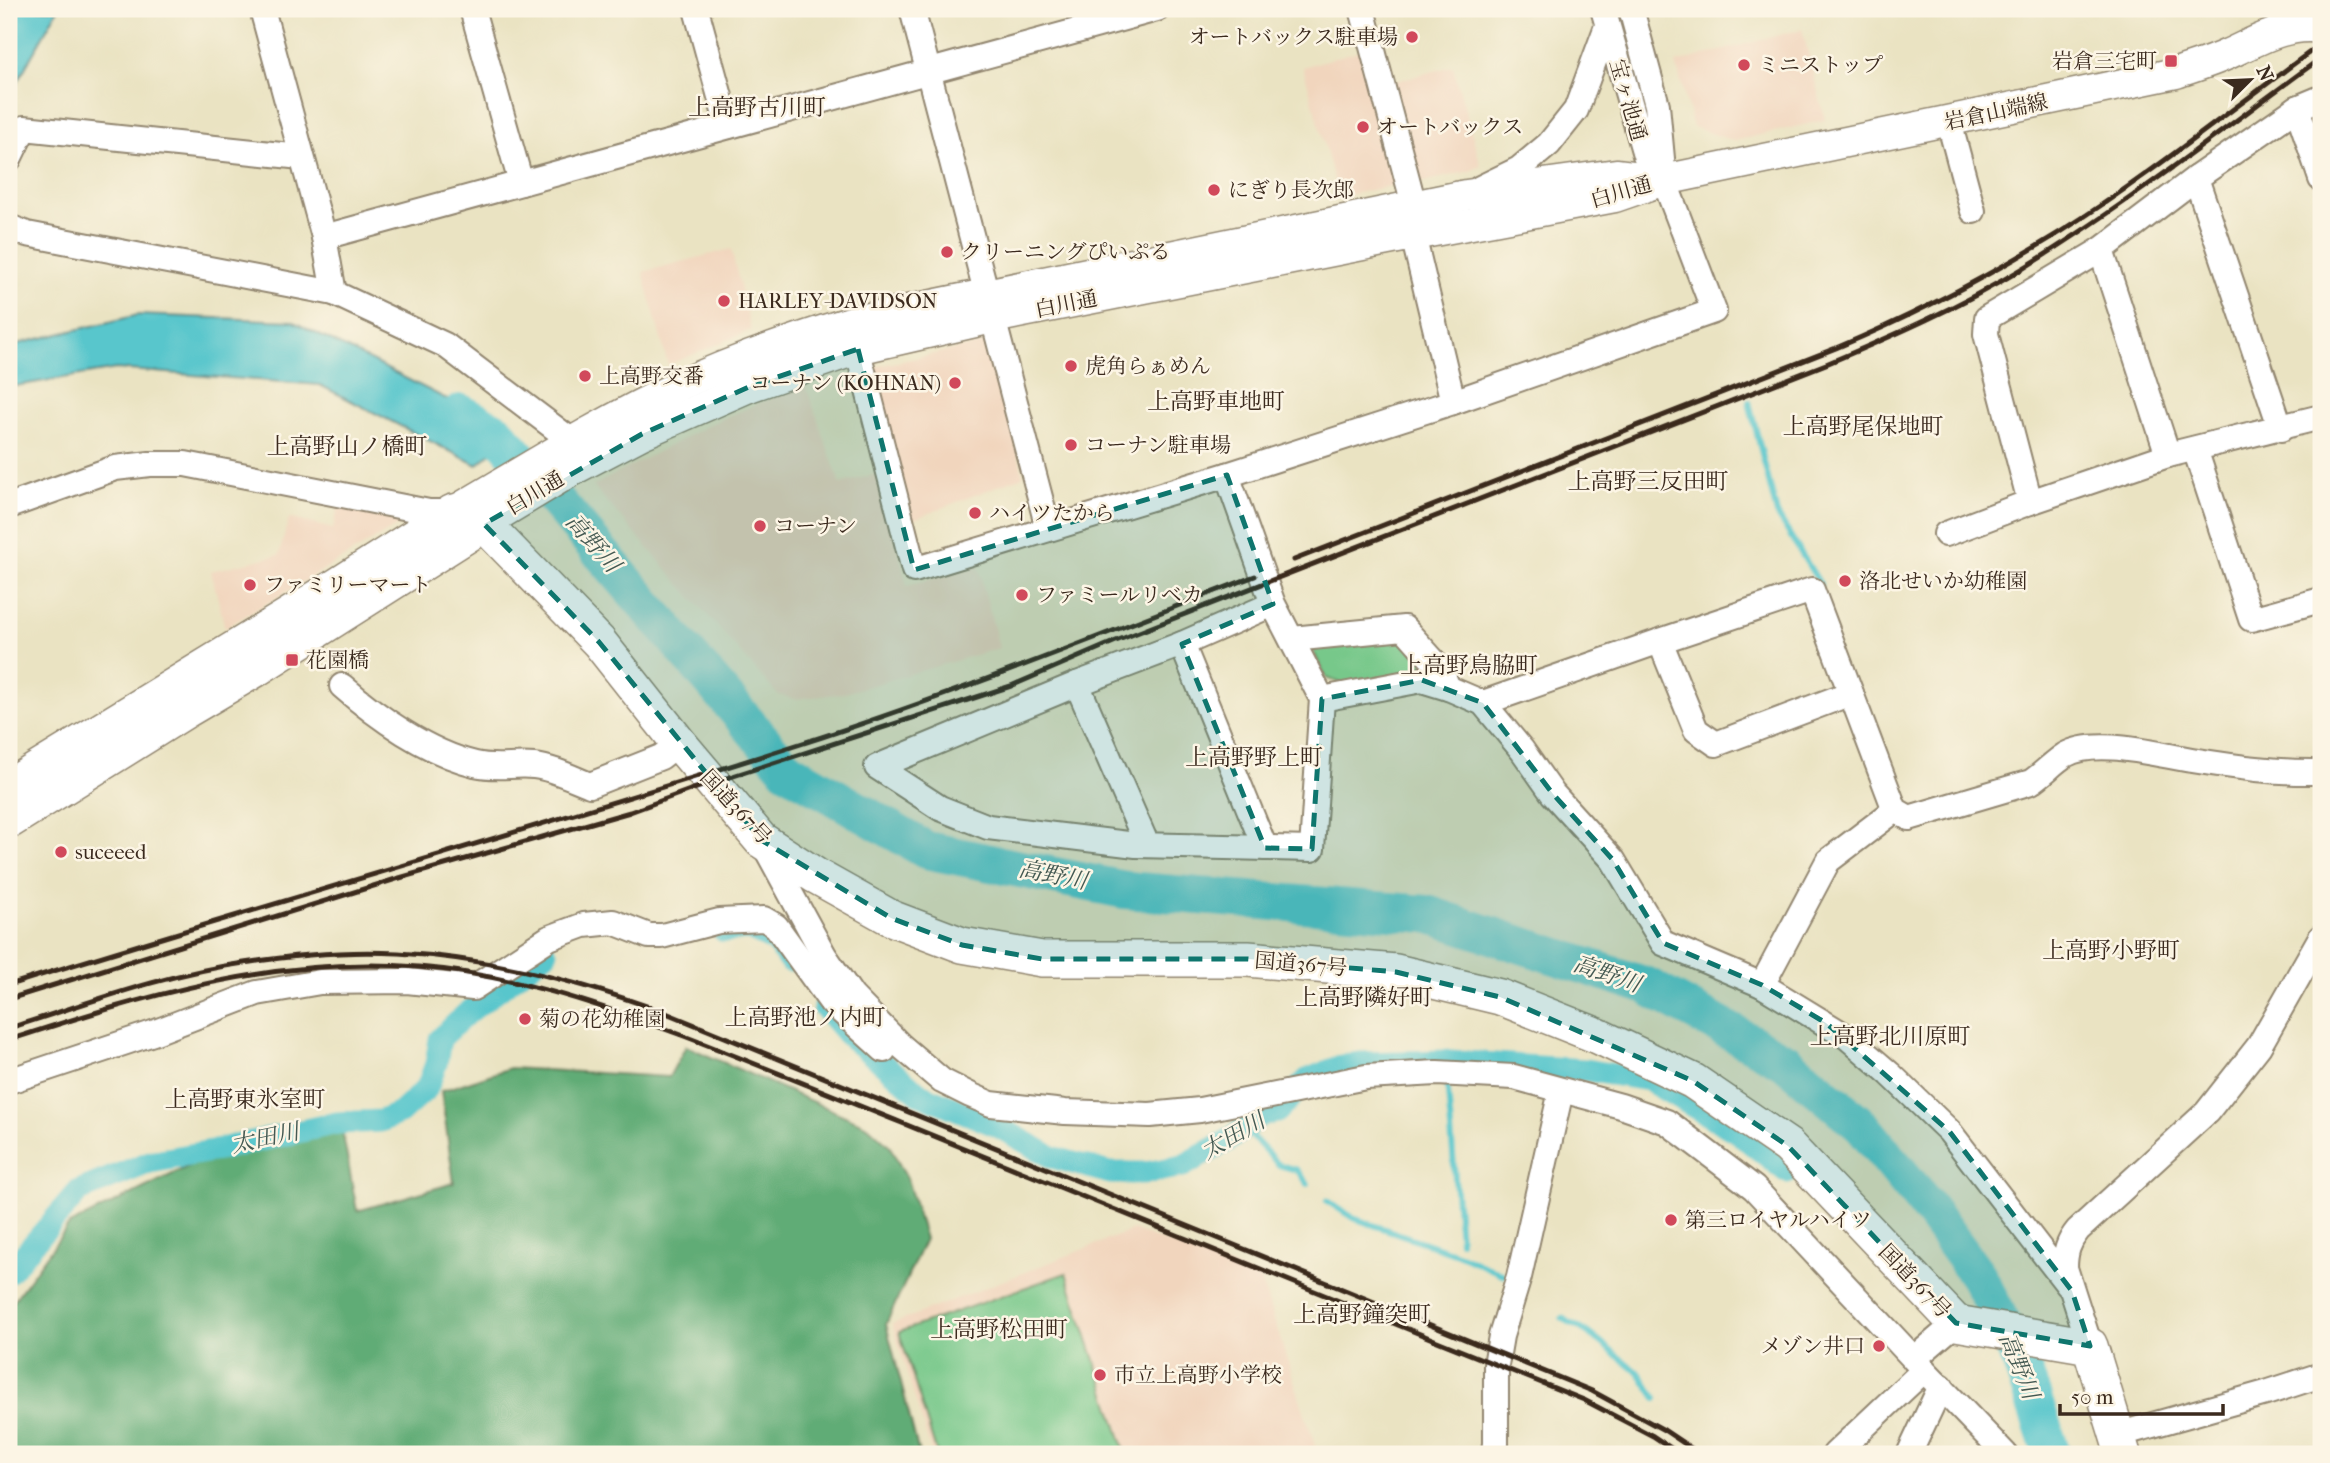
<svg xmlns="http://www.w3.org/2000/svg" width="2330" height="1463" font-family="'IM FELL French Canon','Noto Serif JP',serif">
  <style>
    .built { fill: #f1d5bd }
    .green { fill: #77c88a; stroke: #597954; stroke-width: 2 }
    .forest { fill: #61ac76; stroke: #4e6b4a; stroke-width: 2 }
    .water { fill: #58c6cc; stroke: #4a7875; stroke-width: 2 }
    .lines { fill: none; stroke-linecap: round; stroke-linejoin: round }
    .stream { stroke: #58c6cc; stroke-width: 6 }
    .canal { stroke: #58c6cc; stroke-width: 23 }
    .river { stroke: #58c6cc; stroke-width: 38 }
    .minor-casing { stroke: #928670; stroke-width: 28 }
    .major-casing { stroke: #928670; stroke-width: 33 }
    .highway-casing { stroke: #928670; stroke-width: 38 }
    .minor { stroke: #fff; stroke-width: 24 }
    .major { stroke: #fff; stroke-width: 30 }
    .highway { stroke: #fff; stroke-width: 35 }
    .rail { stroke: #3b2a1e; stroke-width: 5 }
    .marked { fill: #0f766e; fill-opacity: 0.2; stroke: #0f766e; stroke-width: 5; stroke-dasharray: 14 9; stroke-linejoin: round }
    .poi-dot { fill: #d1495b; stroke: #fcf5e5; stroke-width: 2.5 }
    .labels { text-anchor: middle; dominant-baseline: central; stroke-width: 5; stroke-linejoin: round; paint-order: stroke }
    .poi-label { font-size: 21px; fill: #3b2a1e; stroke: #fcf5e5; text-anchor: start }
    .street-label { font-size: 21px; fill: #3b2a1e; stroke: #fcf5e5 }
    .neighbourhood-label { font-size: 23px; fill: #3b2a1e; stroke: #fcf5e5 }
    .water-label { font-size: 23px; font-style: italic; fill: #445952; stroke: #fcf5e5 }
  </style>
  <rect width="100%" height="100%" fill="#fcf5e5"/>
  <filter id="ink" filterUnits="userSpaceOnUse"><feTurbulence type="fractalNoise" baseFrequency=".0143" numOctaves="2"/><feDisplacementMap in="SourceGraphic" scale="14" xChannelSelector="R" yChannelSelector="G"/><feConvolveMatrix kernelMatrix="1 2 1 2 8 2 1 2 1" color-interpolation-filters="sRGB"/></filter>
  <filter id="wash" filterUnits="userSpaceOnUse"><feTurbulence type="fractalNoise" baseFrequency=".00686" numOctaves="4" result="noise"/><feDisplacementMap in="SourceGraphic" scale="28" xChannelSelector="R" yChannelSelector="G"/><feGaussianBlur stdDeviation="1.57" result="paint"/><feColorMatrix in="noise" values="0 0 0 0 0 0 0 0 0 0 0 0 0 0 0 0 0 1.4 0 .05"/><feComposite in="paint" operator="in"/></filter>
  <g filter="url(#wash)">
    <rect width="100%" height="100%" fill="#eae3c2"/>
    <g class="built">
      <polygon points="1802,29 1825,120 1734,141 1693,127 1676,63"/>
      <polygon points="1365,49 1399,184 1339,197 1303,67"/>
      <polygon points="1453,66 1481,166 1470,171 1419,183 1390,83"/>
      <polygon points="731,249 751,330 668,365 643,272"/>
      <polygon points="994,341 1023,476 909,521 870,368"/>
      <polygon points="806,386 840,484 879,473 907,586 978,566 999,648 845,693 795,699 778,695 593,486 713,423 773,397"/>
      <polygon points="339,505 406,521 225,628 211,571 279,555 289,518 333,529"/>
      <polygon points="1133,1230 1260,1277 1318,1454 932,1454 892,1324"/>
    </g>
    <g class="green">
      <polygon points="1400,636 1425,664 1424,671 1346,685 1326,678 1313,651 1316,646"/>
      <polygon points="1066,1273 1126,1454 937,1454 899,1332"/>
    </g>
    <polygon class="forest" points="686,1046 868,1126 889,1145 907,1179 925,1239 886,1324 919,1454 9,1454 9,1307 69,1225 199,1161 340,1119 357,1211 454,1183 441,1091 510,1068 669,1077"/>
    <g class="water">
      <polygon points="19,9 58,9 9,97 9,33"/>
      <polygon points="138,315 292,321 514,433 477,465 320,385 116,369 9,387 9,346"/>
    </g>
    <g class="lines">
      <g class="stream">
        <polyline points="1749,402 1777,514 1820,584"/>
        <polyline points="1447,1079 1460,1241"/>
        <polyline points="1244,1128 1279,1165 1297,1170 1308,1184"/>
        <polyline points="1327,1201 1353,1218 1460,1255 1504,1275"/>
        <polyline points="1562,1318 1587,1332 1639,1373 1656,1398"/>
        <polyline points="1661,1452 1661,1454"/>
      </g>
      <g class="canal">
        <polyline points="724,931 749,929 775,941 789,961"/>
        <polyline points="824,1007 848,1035 920,1094 997,1126 1052,1157 1110,1173 1146,1173 1183,1166 1229,1140 1261,1115 1277,1112 1307,1080 1341,1066 1359,1063 1450,1061 1585,1070 1648,1080 1737,1132 1787,1172"/>
        <polyline points="9,1272 79,1191 150,1162 212,1151 337,1123 381,1121 400,1113 427,1088 436,1064 440,1039 465,1015 546,953"/>
      </g>
      <polyline class="river" points="461,413 497,432 787,769 926,850 1125,890 1427,914 1647,986 1786,1062 1862,1126 1923,1201 1978,1276 2019,1357 2052,1454"/>
    </g>
  </g>
  <g filter="url(#ink)">
    <g class="lines">
      <g class="minor-casing">
        <g id="minor">
          <polyline points="262,9 324,237 334,293"/>
          <polyline points="472,9 521,183"/>
          <polyline points="696,9 728,126"/>
          <polyline points="912,9 1048,528"/>
          <polyline points="1362,9 1414,205"/>
          <polyline points="1603,9 1645,155 1664,180"/>
          <polyline points="2277,33 2285,9"/>
          <polyline points="2297,108 2321,179"/>
          <polyline points="1949,122 1973,211"/>
          <polyline points="9,159 24,128 301,157"/>
          <polyline points="2196,178 2281,429"/>
          <polyline points="1480,188 1519,169 1549,144 1576,110 1607,26"/>
          <polyline points="9,227 27,234 334,293 445,345 572,441"/>
          <polyline points="1413,235 1453,402"/>
          <polyline points="324,237 1157,9"/>
          <polyline points="2101,250 2168,455"/>
          <polyline points="853,332 914,570 1227,475 1453,402 1714,311 1664,180 1657,105 1631,9"/>
          <polyline points="2195,449 2251,619 2321,600"/>
          <polyline points="1227,475 1273,604 1322,699 1312,849 1136,845 988,827 940,808 877,767 1077,684 1182,644 1273,604"/>
          <polyline points="2030,502 1986,334 1987,318 2101,250 2196,178 2297,108 2321,98"/>
          <polyline points="9,506 115,468 150,464 185,464 429,512 453,512"/>
          <polyline points="1946,534 2030,502 2168,455 2321,417"/>
          <polyline points="1292,639 1404,628 1440,668 1448,688"/>
          <polyline points="1660,641 1696,730 1716,744 1851,693"/>
          <polyline points="1182,644 1265,848"/>
          <polyline points="1077,684 1147,845"/>
          <path d="M342,686c35,31 86,67 133,78 20,5 39,0 59,2 19,2 38,12 56,19l71,-28 18,-14"/>
          <polyline points="1322,699 1422,680 1448,688 1483,703 1522,750 1553,794 1613,860 1663,943 1762,985 1828,861 1895,810"/>
          <path d="M1483,703l177,-62 152,-51 83,220 14,8 122,-36c12,-8 23,-20 34,-27 31,-18 93,0 127,5 43,7 86,13 129,12"/>
          <polyline points="763,843 824,955 852,996 901,1046 942,1081 970,1095 991,1104 1065,1112 1150,1115 1200,1110 1366,1077 1437,1073 1514,1077 1621,1106 1667,1122 1754,1188 1914,1359 1956,1323"/>
          <polyline points="1762,985 1847,1037 1890,1074 1949,1131 2068,1285"/>
          <polyline points="9,1081 153,1033 257,993 320,982 407,981 473,988 549,938 584,925 613,922 649,936 662,936 719,921 764,919 776,926 831,1002 884,1050"/>
          <path d="M2090,1346l-25,-78c0,-15 3,-26 13,-38l129,-118 52,-66 62,-109"/>
          <polyline points="1924,1370 2005,1454"/>
          <polyline points="2117,1435 2266,1393 2321,1375"/>
          <polyline points="1494,1454 1496,1444 1496,1365 1501,1336 1519,1277 1561,1091"/>
          <polyline points="1835,1454 1924,1370 1914,1359"/>
          <polyline points="1909,1454 1941,1386"/>
        </g>
      </g>
      <g class="major-casing">
        <g id="major">
          <path d="M453,512c74,-43 146,-89 223,-125 56,-26 116,-47 174,-65l616,-127 150,-21 41,5"/>
          <path d="M484,524l91,-55 67,-35 107,-47 109,-38 135,-31 420,-83 202,-38 49,-17 512,-107c17,-6 35,-11 52,-19 29,-13 60,-32 93,-26"/>
        </g>
      </g>
      <g class="highway-casing">
        <g id="highway">
          <polyline points="9,787 334,588 453,512 484,524 599,642 679,743 761,840 816,876 891,918 962,945 1042,959 1248,959 1396,972 1500,997 1598,1036 1693,1081 1788,1146 1956,1323 2090,1346 2123,1454"/>
          <polyline points="9,821 188,709 256,669 484,524"/>
        </g>
      </g>
      <use href="#minor" class="minor"/>
      <use href="#major" class="major"/>
      <use href="#highway" class="highway"/>
      <g class="rail">
        <path d="M1294,560l542,-212c79,-33 153,-72 226,-117 90,-57 173,-125 259,-187"/>
        <path d="M9,985c270,-85 544,-161 813,-248 147,-48 289,-106 433,-161"/>
        <path d="M9,999l387,-120 234,-67 60,-22 321,-104 105,-45 710,-277c67,-28 133,-57 196,-95 104,-63 201,-140 299,-211"/>
        <path d="M9,1028c77,-24 155,-54 235,-65 50,-8 103,-13 154,-10 92,5 182,28 268,60l926,378 72,39 36,24"/>
        <path d="M9,1040c132,-43 268,-85 409,-73 92,7 180,37 266,69 73,28 145,58 218,87 227,92 454,186 682,277l69,36 27,18"/>
      </g>
    </g>
  </g>
  <path class="marked" d="M858,349l56,221 313,-95 46,129 -91,40 83,204 47,1 10,-150 100,-19 61,23 70,91 60,66 50,83 99,42 64,38 123,108 123,160 18,55 -134,-23 -168,-177 -95,-65 -193,-84 -104,-25 -148,-13h-206l-80,-14 -71,-27 -130,-78 -162,-198 -115,-118 158,-90 107,-47z"/>
  <g class="poi-dot">
    <circle cx="1412" cy="37" r="7"/>
    <rect x="2164" y="54" width="14" height="14" rx="3.5"/>
    <circle cx="1744" cy="65" r="7"/>
    <circle cx="1363" cy="127" r="7"/>
    <circle cx="1214" cy="190" r="7"/>
    <circle cx="947" cy="252" r="7"/>
    <circle cx="724" cy="301" r="7"/>
    <circle cx="1071" cy="366" r="7"/>
    <circle cx="585" cy="376" r="7"/>
    <circle cx="955" cy="383" r="7"/>
    <circle cx="1071" cy="445" r="7"/>
    <circle cx="975" cy="513" r="7"/>
    <circle cx="760" cy="526" r="7"/>
    <circle cx="1845" cy="581" r="7"/>
    <circle cx="250" cy="585" r="7"/>
    <circle cx="1022" cy="595" r="7"/>
    <rect x="285" y="653" width="14" height="14" rx="3.5"/>
    <circle cx="61" cy="852" r="7"/>
    <circle cx="525" cy="1019" r="7"/>
    <circle cx="1671" cy="1220" r="7"/>
    <circle cx="1879" cy="1346" r="7"/>
    <circle cx="1100" cy="1375" r="7"/>
  </g>
  <g class="labels">
    <g class="poi-label">
      <text x="1398" y="37" text-anchor="end">オートバックス駐車場</text>
      <text x="2157" y="61" text-anchor="end">岩倉三宅町</text>
      <text x="1758" y="65">ミニストップ</text>
      <text x="1377" y="127">オートバックス</text>
      <text x="1228" y="190">にぎり長次郎</text>
      <text x="961" y="252">クリーニングぴいぷる</text>
      <text x="738" y="301">HARLEY-DAVIDSON</text>
      <text x="1085" y="366">虎角らぁめん</text>
      <text x="599" y="376">上高野交番</text>
      <text x="941" y="383" text-anchor="end">コーナン (KOHNAN)</text>
      <text x="1085" y="445">コーナン駐車場</text>
      <text x="989" y="513">ハイツたから</text>
      <text x="774" y="526">コーナン</text>
      <text x="1859" y="581">洛北せいか幼稚園</text>
      <text x="264" y="585">ファミリーマート</text>
      <text x="1036" y="595">ファミールリベカ</text>
      <text x="306" y="660">花園橋</text>
      <text x="75" y="852">suceeed</text>
      <text x="539" y="1019">菊の花幼稚園</text>
      <text x="1685" y="1220">第三ロイヤルハイツ</text>
      <text x="1865" y="1346" text-anchor="end">メゾン井口</text>
      <text x="1114" y="1375">市立上高野小学校</text>
    </g>
    <g class="street-label">
      <text transform="translate(1628 100) rotate(74)">宝ヶ池通</text>
      <text transform="translate(1996 112) rotate(-12)">岩倉山端線</text>
      <text transform="translate(1621 192) rotate(-16)">白川通</text>
      <text transform="translate(1066 304) rotate(-11)">白川通</text>
      <text transform="translate(535 493) rotate(-31)">白川通</text>
      <text transform="translate(736 807) rotate(47)">国道367号</text>
      <text transform="translate(1301 964) rotate(5)">国道367号</text>
      <text transform="translate(1915 1281) rotate(46)">国道367号</text>
    </g>
    <g class="neighbourhood-label">
      <text x="757" y="107">上高野古川町</text>
      <text x="1216" y="401">上高野車地町</text>
      <text x="1863" y="426">上高野尾保地町</text>
      <text x="347" y="446">上高野山ノ橋町</text>
      <text x="1648" y="481">上高野三反田町</text>
      <text x="1469" y="665">上高野鳥脇町</text>
      <text x="1254" y="757">上高野野上町</text>
      <text x="2111" y="950">上高野小野町</text>
      <text x="1364" y="997">上高野隣好町</text>
      <text x="805" y="1017">上高野池ノ内町</text>
      <text x="1890" y="1036">上高野北川原町</text>
      <text x="245" y="1099">上高野東氷室町</text>
      <text x="1362" y="1314">上高野鐘突町</text>
      <text x="999" y="1329">上高野松田町</text>
    </g>
    <g class="water-label">
      <text transform="translate(593 543) rotate(49)">高野川</text>
      <text transform="translate(1053 875) rotate(11)">高野川</text>
      <text transform="translate(1607 974) rotate(19)">高野川</text>
      <text transform="translate(1233 1136) rotate(-30)">太田川</text>
      <text transform="translate(265 1138) rotate(-12)">太田川</text>
      <text transform="translate(2019 1366) rotate(68)">高野川</text>
    </g>
  </g>
  <rect width="2330" height="1463" fill="none" stroke="#fcf5e5" stroke-width="35"/>
  <g transform="translate(2250 80) rotate(66)" stroke="#fcf5e5" stroke-width="5" paint-order="stroke">
  <path d="M0-5L12 26L0 18L-12 26Z" fill="#3b2a1e"/>
  <text y="-10" font-size="19" font-weight="bold" text-anchor="middle" fill="#3b2a1e">N</text>
  </g>
  <path d="M2060 1404v10h163v-10" fill="none" stroke="#3b2a1e" stroke-width="3.5"/>
  <text x="2071" y="1404" font-size="21" fill="#3b2a1e" stroke="#fcf5e5" stroke-width="5" paint-order="stroke">50 m</text>
</svg>
